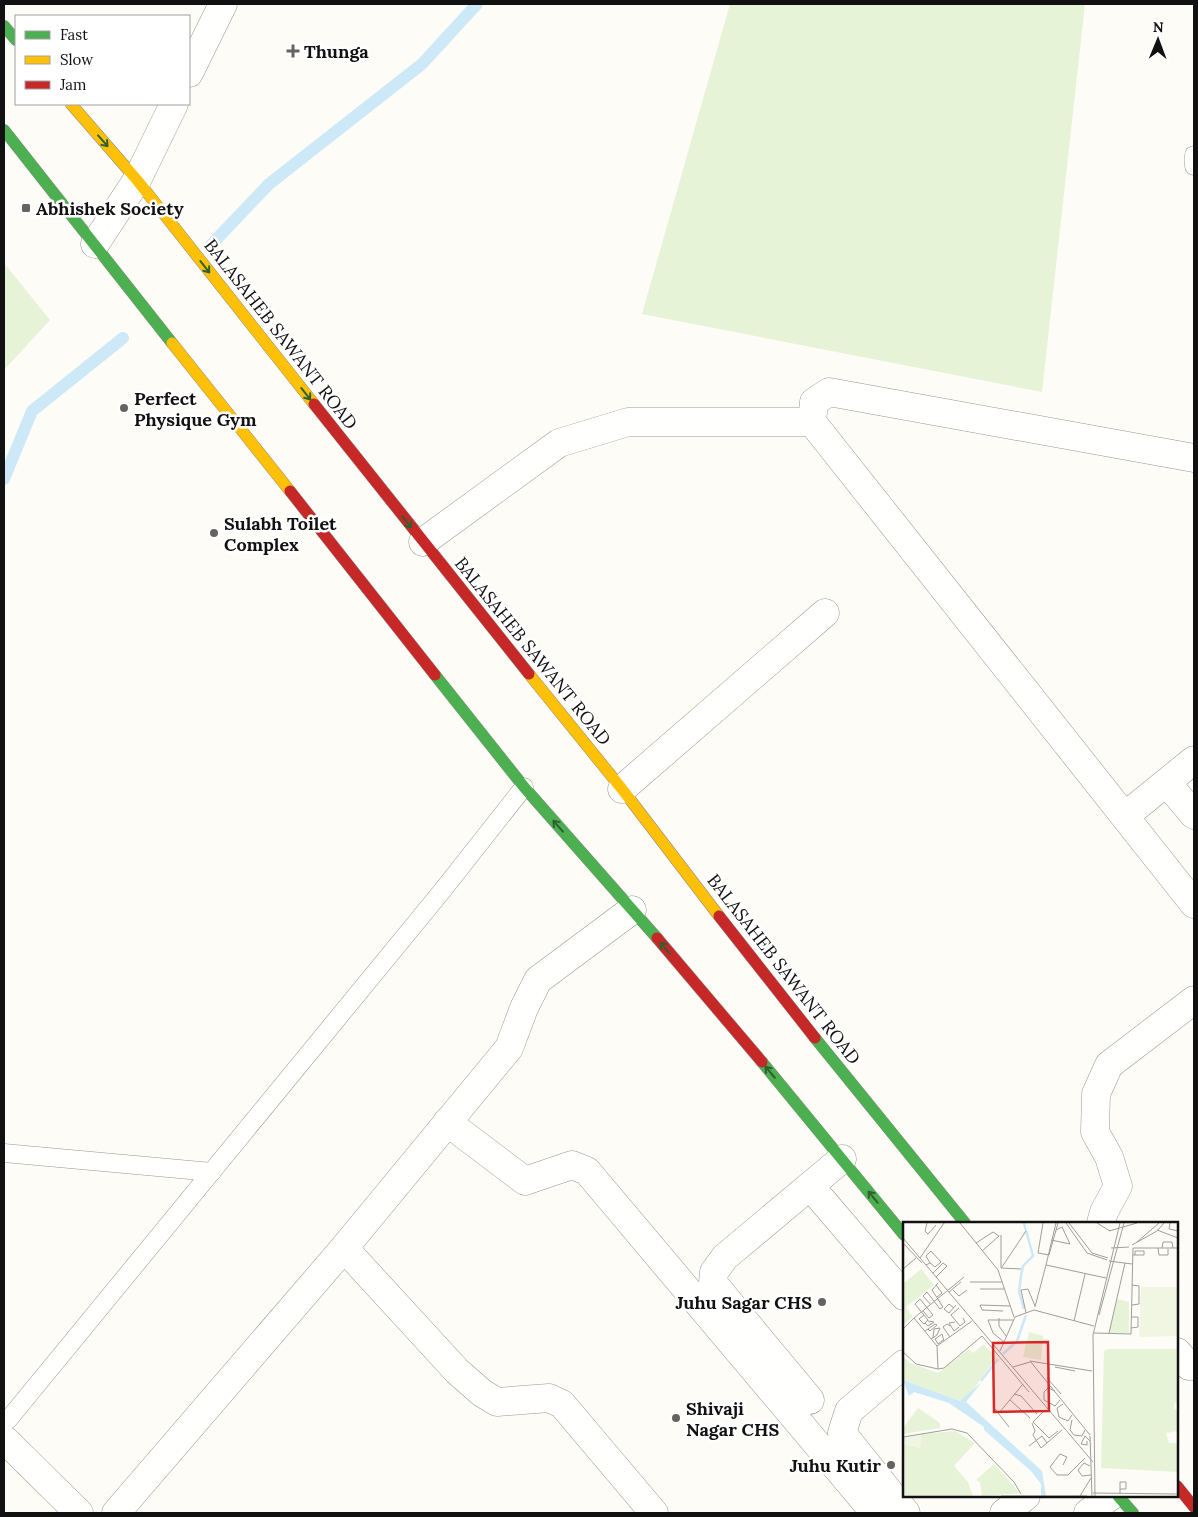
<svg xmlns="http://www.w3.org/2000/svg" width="1198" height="1517" font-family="Lora,serif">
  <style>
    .green { fill: #e7f3d7 }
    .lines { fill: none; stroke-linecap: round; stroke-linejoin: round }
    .stream { stroke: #cde8f7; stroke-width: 12 }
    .lane-casing { stroke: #979795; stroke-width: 19 }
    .street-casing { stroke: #979795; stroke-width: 29 }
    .fast-casing { stroke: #8e8d8b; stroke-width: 12 }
    .slow-casing { stroke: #8e8d8b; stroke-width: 12 }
    .jam-casing { stroke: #8e8d8b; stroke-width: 12 }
    .lane { stroke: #fffffe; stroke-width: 18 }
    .street { stroke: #fffffe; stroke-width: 28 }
    .fast { stroke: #4caf50; stroke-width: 11 }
    .slow { stroke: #ffc107; stroke-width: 11 }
    .jam { stroke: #c62828; stroke-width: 11 }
    .oneway { stroke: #2e6030 }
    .poi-dot { fill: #646362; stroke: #fff; stroke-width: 2 }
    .labels { text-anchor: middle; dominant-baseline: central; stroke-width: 5; stroke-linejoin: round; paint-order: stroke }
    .poi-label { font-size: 18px; font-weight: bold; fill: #111; stroke: #fff; text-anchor: start }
    .street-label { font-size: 18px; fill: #111; stroke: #fff }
    .inset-river { fill: none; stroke: #cde8f7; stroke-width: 2.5 }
    .inset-road { fill: none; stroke: #9f9e9b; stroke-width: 1 }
    .view { fill: #d62828; fill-opacity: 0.15; stroke: #d62828; stroke-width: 2.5 }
    .inset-edge { fill: none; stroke: #111; stroke-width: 2.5 }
  </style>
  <rect width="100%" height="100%" fill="#fdfcf7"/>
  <g class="green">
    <polygon points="730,4 1085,4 1042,392 642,314"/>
    <polygon points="4,263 50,320 4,370"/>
  </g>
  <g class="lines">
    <g class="stream">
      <polyline points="210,246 269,184 422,64 477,4"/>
      <polyline points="4,479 32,411 123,338"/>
    </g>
    <g class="lane-casing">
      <g id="lane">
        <polyline points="1194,155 1194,166"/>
        <polyline points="4,1153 212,1172"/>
        <polyline points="8,1420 442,891 524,787"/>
      </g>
    </g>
    <g class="street-casing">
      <g id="street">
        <polyline points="189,73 223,4"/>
        <polyline points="95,244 137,180 174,104"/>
        <polyline points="1194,458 829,392 814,402 812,422 1194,904"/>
        <polyline points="423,542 559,443 628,422 812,422"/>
        <polyline points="1167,783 1194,815"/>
        <polyline points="622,789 825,613"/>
        <polyline points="1125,816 1194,760"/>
        <polyline points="447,1122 525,1181 572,1165 587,1171 875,1513"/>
        <polyline points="810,1186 904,1296"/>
        <polyline points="1101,1223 1104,1212 1118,1186 1109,1157 1095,1132 1096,1094 1109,1065 1194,1000"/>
        <polyline points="344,1248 457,1371 482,1393 497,1402 549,1398 562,1404 654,1513"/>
        <polyline points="1177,1352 1189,1366 1194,1366"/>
        <polyline points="904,1364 849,1411 842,1433 906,1513"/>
        <polyline points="810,1400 713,1283 714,1272 725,1257 842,1159"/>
        <polyline points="6,1441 79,1513"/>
        <polyline points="116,1513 344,1248 509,1048 524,1008 538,980 632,910"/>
        <polyline points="1004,1513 1026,1496"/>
        <polyline points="1088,1513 1111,1496"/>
      </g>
    </g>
    <g class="fast-casing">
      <g id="fast">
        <polyline points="4,26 16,40"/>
        <polyline points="4,130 172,343"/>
        <polyline points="435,675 524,787 657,938"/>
        <polyline points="815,1038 965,1223"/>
        <polyline points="762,1062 904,1235"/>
        <polyline points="1118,1496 1133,1513"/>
      </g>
    </g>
    <g class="slow-casing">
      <g id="slow">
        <polyline points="71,104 137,180 314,404"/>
        <polyline points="172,343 290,491"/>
        <polyline points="529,674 622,789 719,916"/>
      </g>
    </g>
    <g class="jam-casing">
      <g id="jam">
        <polyline points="314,404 529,674"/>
        <polyline points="290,491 435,675"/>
        <polyline points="719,916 815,1038"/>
        <polyline points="657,938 762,1062"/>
        <polyline points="1177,1486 1194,1507"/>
      </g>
    </g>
    <use href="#lane" class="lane"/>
    <use href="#street" class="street"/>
    <use href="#fast" class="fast"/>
    <use href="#slow" class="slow"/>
    <use href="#jam" class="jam"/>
  </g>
  <defs><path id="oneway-shaft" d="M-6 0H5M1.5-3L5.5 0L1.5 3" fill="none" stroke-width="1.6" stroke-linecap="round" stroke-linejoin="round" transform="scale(1.25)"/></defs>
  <g class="oneway">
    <use href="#oneway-shaft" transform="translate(103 141) rotate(49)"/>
    <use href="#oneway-shaft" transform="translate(205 267) rotate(52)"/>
    <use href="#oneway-shaft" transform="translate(306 394) rotate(52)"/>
    <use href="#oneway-shaft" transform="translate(407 522) rotate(52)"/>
    <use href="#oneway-shaft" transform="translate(558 826) rotate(-131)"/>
    <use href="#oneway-shaft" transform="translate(665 948) rotate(-131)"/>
    <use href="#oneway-shaft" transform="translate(770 1072) rotate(-130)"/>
    <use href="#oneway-shaft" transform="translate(873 1197) rotate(-129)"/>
  </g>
  <g class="poi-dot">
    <path d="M290.5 43.5h5v5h5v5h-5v5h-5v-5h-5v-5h5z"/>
    <rect x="21" y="203" width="10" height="10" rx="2.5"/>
    <circle cx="124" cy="408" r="5"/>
    <circle cx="214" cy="533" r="5"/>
    <circle cx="822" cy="1302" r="5"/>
    <circle cx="676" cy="1418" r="5"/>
    <circle cx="891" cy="1465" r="5"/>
  </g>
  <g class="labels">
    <g class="poi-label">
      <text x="304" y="51">Thunga</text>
      <text x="36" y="208">Abhishek Society</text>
      <text x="134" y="398">Perfect<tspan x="134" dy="21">Physique Gym</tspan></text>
      <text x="224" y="523">Sulabh Toilet<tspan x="224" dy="21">Complex</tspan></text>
      <text x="812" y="1302" text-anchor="end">Juhu Sagar CHS</text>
      <text x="686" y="1408">Shivaji<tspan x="686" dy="21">Nagar CHS</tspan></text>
      <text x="881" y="1465" text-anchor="end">Juhu Kutir</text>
    </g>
    <g class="street-label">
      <text transform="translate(281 334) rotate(52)">BALASAHEB SAWANT ROAD</text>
      <text transform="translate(533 651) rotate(51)">BALASAHEB SAWANT ROAD</text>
      <text transform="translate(784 969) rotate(52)">BALASAHEB SAWANT ROAD</text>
    </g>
  </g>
  <g transform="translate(903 1222)">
    <rect width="275" height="275" fill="#fdfcf7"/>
    <path d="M18,47l13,16 -28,22 7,10 -10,8v-41zM214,77l12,3v31h-20zM126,110l14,4 -2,24 -18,-3zM81,122l12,14 -28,39 -8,4 -57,-21v-24l7,7 28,10 31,-24 4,4zM205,127h70v55l-3,-2 -1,6 4,3v20l-12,2 3,10h9v29l-77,-4 3,-117zM15,186l22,15v5l-37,6v-6zM52,209l20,12 -21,23 14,16 5,14h-69l-1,-52 17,4 1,-14zM91,242l26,29 -38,3 -2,-14 -4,-2z" fill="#e7f3d7"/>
    <path d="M238,65h37v49l-39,1zM18,212l-1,14 -17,-4v-7z" fill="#f0f6e1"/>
    <path d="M0,158l57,21 22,-19 -16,20 76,69 4,25h-5v-12l-10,-13 -47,-41v-3l-35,-24 -35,-11 -5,4z" fill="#cde8f7"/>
    <path class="inset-river" d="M121,87l-5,-17 2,-16 2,-10 10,-10 -9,-33M100,132l14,-13 9,-26M78,159l17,-22"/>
    <path class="inset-road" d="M24,1l-2,8 3,3 8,-9M57,1l38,47 16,47M140,1l-5,30 11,2M153,1l-10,42 60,13M163,1l21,30 20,7M166,1l23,30 16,5M194,1l13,8M267,1l-1,6 9,2M254,8l21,8M206,9l28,-8M98,13v33l20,1M0,16l190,224M148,18l19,4 -8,-17 -6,3M234,20l22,-19M0,21l19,20M73,21l17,-11 6,4 -17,15M229,23l25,-14 7,-8M208,26l18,-1M255,26l1,7h9v-6M259,26l1,-6h9l1,6M146,33l9,-32M230,33h11v-4h-9v4M17,36l24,-35M206,39l23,3M23,43l4,-2 -4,-7 5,-5 10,11 -6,5 -5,-4M99,45l24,-36M0,47l13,-11M30,51l10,-10 4,3 -11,11M67,60h32M33,63l6,8 -5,4M77,67h24M50,68l6,6 8,-6M46,70l12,-10M28,83l-8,-9 4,-4 13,17 3,-2 -11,-17 6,-7M229,83l7,-1v-18l-7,-1M132,85l11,-42M51,86l-5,-4 -5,5 5,4 7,-8M56,86l-8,7 9,11 5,-4 -2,-4M20,89l6,7 4,-3 -13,-16 -5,5 13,16 -4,4 -5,-5 5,-4M100,89l-21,-1 -2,-5 30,1M123,91l-5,-23 7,-1 7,17M196,93l25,-92M11,96l50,-41M96,96v8l7,10M171,99l11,-47M52,100l-6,1 5,8 5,-4M22,101l3,3 6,-4 -6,-1M47,104l-3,-2 -4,3 7,10M228,106l7,-1v-10h-7M0,107l11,-11 23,28 1,23 -22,-5 -13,-12M22,109l3,-2 7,-5 2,1 -7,6 -2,-2M191,111l37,1 2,-86h45M206,111l16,-70M79,114l47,56M28,117l6,-4 3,-7 -6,1 -1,9M40,118l-5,4 -3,-5 7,-5 2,7M101,120l-11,-9 -5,-13h25M34,124l35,-25M97,129l15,-34 19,-7 60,16M110,145l17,-5M152,145l20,4M35,147l6,-1 38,-32M144,156l14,16M152,169l-7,-3 -4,4v8l11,6 5,-6M111,172l7,2 16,18M107,178l20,18M160,182l-6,4 2,9 9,4 4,-6M92,187l14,18M142,188l-12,12 16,16 9,-7M96,191l24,-29M169,198l-2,10 4,5 8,1 3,-6M129,201l3,8 -2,4 8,13 21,-18M187,213l-60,-74 62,10M187,214l2,60M0,215l49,-8 15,4 47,49 7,12M184,219v4l-6,-1 4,-8 5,5M126,224l13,-10 5,7M160,243l4,-8 -7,-3 -10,13 7,8h11l17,-17M187,244l-6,-3 -6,7 4,6 9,-1M190,271l85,1M217,272v-12h6v7h-6M98,274h86M177,274l11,-18M192,274l-2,-161 27,-112"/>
    <path class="view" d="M145,120l1,69 -55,1 -1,-69z"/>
    <rect width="275" height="275" class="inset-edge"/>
  </g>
  <rect width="1198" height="1517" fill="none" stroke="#111111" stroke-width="10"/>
  <rect x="15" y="15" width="175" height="90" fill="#ffffff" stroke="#a0a0a0"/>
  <rect x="25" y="31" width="25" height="8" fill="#4caf50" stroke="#a0a0a0"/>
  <text x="60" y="40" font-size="15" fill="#111111">Fast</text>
  <rect x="25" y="56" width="25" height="8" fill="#ffc107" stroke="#a0a0a0"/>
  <text x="60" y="65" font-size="15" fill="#111111">Slow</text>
  <rect x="25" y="81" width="25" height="8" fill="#c62828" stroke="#a0a0a0"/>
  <text x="60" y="90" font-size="15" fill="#111111">Jam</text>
  <g transform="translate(1158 40) rotate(1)" stroke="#ffffff" stroke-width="4" paint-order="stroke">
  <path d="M0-4L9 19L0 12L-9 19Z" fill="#111111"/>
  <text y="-8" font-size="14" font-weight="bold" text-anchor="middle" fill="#111111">N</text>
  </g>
</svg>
